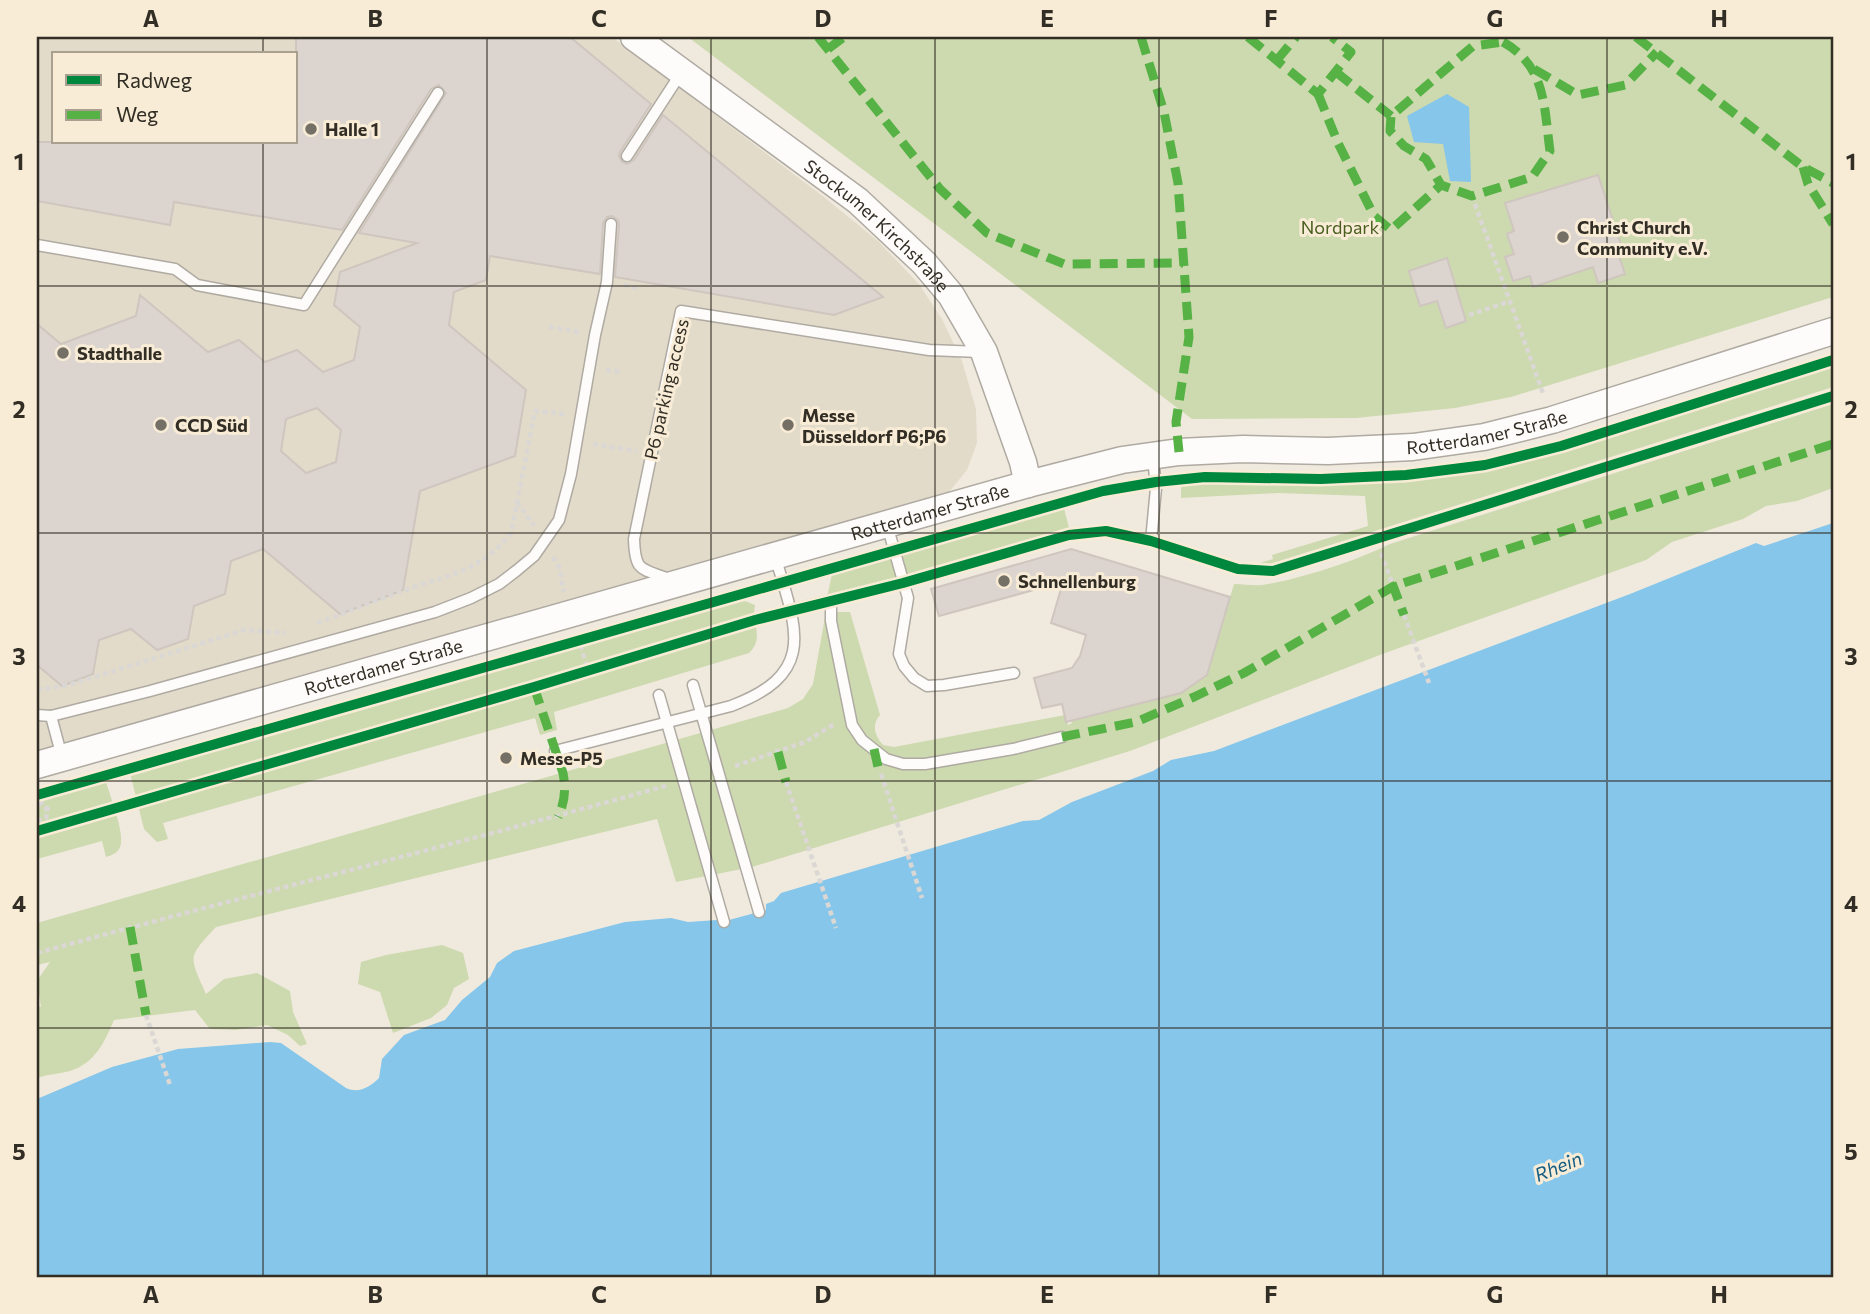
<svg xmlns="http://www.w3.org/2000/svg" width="1870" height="1314" font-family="Commissioner,sans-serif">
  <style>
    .commercial { fill: #e3dbca; fill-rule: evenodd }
    .green { fill: #cdd9ae }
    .water { fill: #85c6ea }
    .building { fill: #dcd4ce; stroke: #cec6bf; stroke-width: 2; fill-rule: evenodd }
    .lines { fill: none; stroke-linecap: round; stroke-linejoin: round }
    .service-casing { stroke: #afaaa2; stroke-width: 13 }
    .tertiary-casing { stroke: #afaaa2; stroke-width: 29 }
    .path { stroke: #dad7d4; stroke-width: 4.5; stroke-dasharray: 5 3.5; stroke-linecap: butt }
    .service { stroke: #fdfcfa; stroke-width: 10 }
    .tertiary { stroke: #fdfcfa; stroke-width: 26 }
    .path-bridge { stroke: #dad7d4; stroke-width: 4.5; stroke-dasharray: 5 3.5; stroke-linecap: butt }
    .quiet { stroke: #56b245; stroke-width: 9; stroke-dasharray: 18 9; stroke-linecap: butt }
    .cycleway-casing { stroke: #f8ecd6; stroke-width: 15 }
    .cycleway { stroke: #00873e; stroke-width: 10 }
    .grid { fill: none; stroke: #322e25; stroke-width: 2; stroke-opacity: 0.55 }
    .poi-dot { fill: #747066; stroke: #f8ecd6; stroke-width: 2.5 }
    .labels { text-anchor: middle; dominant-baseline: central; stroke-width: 6; stroke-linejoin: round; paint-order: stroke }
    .poi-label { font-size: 18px; font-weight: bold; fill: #322e25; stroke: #f8ecd6; text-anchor: start }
    .street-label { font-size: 18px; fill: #322e25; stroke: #f8ecd6 }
    .park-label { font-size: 18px; fill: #4a5e20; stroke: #f8ecd6 }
    .water-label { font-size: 19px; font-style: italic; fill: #155d83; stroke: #f8ecd6 }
    .neatline { fill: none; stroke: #322e25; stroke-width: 2.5 }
    .grid-label { font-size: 23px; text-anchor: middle; font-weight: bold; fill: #322e25 }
  </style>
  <rect width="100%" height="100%" fill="#f0eade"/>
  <path class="commercial" d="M37,37h575l212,160 54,44 41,43 23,35 20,42 14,48 1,34 -10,27 -27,33 -903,250zM54,54h242v88h-242z"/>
  <g class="green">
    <polygon points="688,37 1833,37 1833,297 1511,397 1455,408 1356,418 1192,419"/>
    <polygon points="1833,364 1833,387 1270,564 1260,563 1273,559 1272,555 1368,526 1365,496 1278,493 1181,498 1181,488 1185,483 1321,483 1407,478 1486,469 1561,451"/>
    <path d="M1833,404v84l-36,13 -31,5 -23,13 -71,23 -26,18 -261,93 -255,98 -378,116 -76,15 -19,-63 -441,108c-29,31 -27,29 -10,67l18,-15 33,-6 33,18 3,21 14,32 -7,2 -12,-11 -21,-10 -31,5 -26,-1 -15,-19 -81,10c-10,23 -19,43 -44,51 -11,3 -22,3 -33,7v-72l4,1 -4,-26 13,-19 -13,3v-42l751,-215 15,-9 10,-15 13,-72h24l30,103c-9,10 -5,21 3,30l11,2 171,-32 3,10 4,-2 -1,-2 110,-28 29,-27 24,-82c10,0 19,2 28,1 36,-5 96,-25 128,-41z"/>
    <polygon points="1064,508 1069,528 827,597 833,570"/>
    <path d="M740,599l15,6c-4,18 10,33 -6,48l-195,59 3,18 -17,5 -5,-17 -372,105 5,16 -11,3 -13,-13 -14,-56z"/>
    <path d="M105,779c4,14 21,57 15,68 -2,6 -8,8 -14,10l-4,-16 -65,18v-60z"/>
    <polygon points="442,945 463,953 469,979 454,988 447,1005 431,1018 393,1033 380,992 358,984 361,962 386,955"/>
  </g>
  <g class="water">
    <polygon points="1447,94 1469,107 1471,182 1450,181 1443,144 1414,142 1407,116"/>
    <path d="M1833,523v754h-1796v-178l75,-32 66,-18 92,-7 11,1 65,45c13,6 24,-1 33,-10l3,-19 22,-24 41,-15 17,-20 28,-23 7,-14 17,-12 111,-29 46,-4 17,4 29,-2 1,3 48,-13v-6l8,-3 7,-8 242,-72 16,-1 33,-18 81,-31 18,-11 43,-9 416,-157 126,-51 8,3z"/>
  </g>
  <g class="building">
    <path d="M296,37h274l81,67 -31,48 -1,4 3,6 5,2 7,-4 29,-45 220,182 -49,18 -219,-38 4,-52 -1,-5 -6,-4 -5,1 -4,6 -3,51 -110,-18 -4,24 -32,12 -5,33 77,65 -11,66 -95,35 -17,99 -63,24 -77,-65 -32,12 -6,33 -31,12 -6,33 -31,11 -26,-21 -32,11 -6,34 -31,12 -25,-21v-341l24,20 75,-28 4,-21 68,57 31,-12 26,22 32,-12 26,22 31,-12 6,-33 -26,-22 6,-33 77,-29 -58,-10 87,-140 -7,-8 -8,4 -89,141 -168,-28 -4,23 -133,-24v-59h259zM317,408l24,22 -5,32 -30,11 -25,-22 5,-32z"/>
    <polygon points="1598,175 1622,248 1617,250 1625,274 1598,283 1593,267 1533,287 1530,276 1513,281 1505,257 1514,254 1507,234 1514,231 1505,203"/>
    <polygon points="1447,258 1466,321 1446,328 1437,301 1420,306 1409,271"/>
    <polygon points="1071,549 1230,597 1207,675 1181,693 1066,722 1062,704 1042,708 1034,678 1072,668 1080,656 1086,635 1051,623 1063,582 939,616 931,589"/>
  </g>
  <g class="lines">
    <g class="service-casing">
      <g id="service">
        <polyline points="627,156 681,73"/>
        <polyline points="37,245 175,269 197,285 304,305 438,93"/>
        <polyline points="887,525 908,598 899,654 904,666 914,678 927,686 944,685 1014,673"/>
        <polyline points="1151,541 1156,488 1153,457"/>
        <path d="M672,580c-30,-12 -37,-6 -38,-41l47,-228 248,39 51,2"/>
        <polyline points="831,602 831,621 852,725 862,740 886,759 903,764 925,764 1013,749 1062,737"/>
        <polyline points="791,610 903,583 1069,535 1106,531 1151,541 1238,569"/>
        <polyline points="693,685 759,912"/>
        <polyline points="659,695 724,922"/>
        <polyline points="37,715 51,716 150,691 435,612 471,598 499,584 516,571 534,556 559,520 571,474 595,335 607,282 611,224"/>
        <polyline points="51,716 62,757"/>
        <path d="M555,751l176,-45c88,-33 65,-78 44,-150"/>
      </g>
    </g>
    <g class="tertiary-casing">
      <g id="tertiary">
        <path id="s1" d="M634,37l224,164 66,62 27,32 33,57 39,110 5,22"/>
        <path id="s2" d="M37,765l991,-281 94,-24 57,-8 64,-3 85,2 85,-4 71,-10 68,-17 281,-89"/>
      </g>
    </g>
    <g class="path">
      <polyline points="1472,196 1544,396"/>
      <polyline points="624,285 637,288"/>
      <polyline points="1469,315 1510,301"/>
      <polyline points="549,327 579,332"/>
      <polyline points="606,370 622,372"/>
      <polyline points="593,444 637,451"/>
      <polyline points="517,502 534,526"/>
      <polyline points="1381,553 1392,583"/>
      <polyline points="553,557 559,567 564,592"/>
      <polyline points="1404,615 1429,683"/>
      <path d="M317,623c33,-12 65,-25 97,-36 39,-13 70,-19 97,-54l24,-122 30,3"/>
      <polyline points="578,637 588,670"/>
      <polyline points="37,690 69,685 244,630 286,633"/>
      <polyline points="735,766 805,742 836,723"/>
      <polyline points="881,774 922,898"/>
      <polyline points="786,782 836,928"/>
      <polyline points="37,805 40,804 49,811"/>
      <path d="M37,953c210,-58 422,-109 632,-168"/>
      <polyline points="146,1015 170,1085"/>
    </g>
    <use href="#service" class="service"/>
    <use href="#tertiary" class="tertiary"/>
    <polyline class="path-bridge" points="37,821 46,818 48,809 41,802"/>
    <g class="quiet">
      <polyline points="818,37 940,189 987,233 1064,264 1183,263"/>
      <polyline points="1141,37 1164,112 1178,183 1189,337 1176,422 1179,452"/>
      <polyline points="1248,37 1318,94 1351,52 1332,37"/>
      <polyline points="1636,37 1803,167 1833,183"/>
      <path d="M1503,42c43,24 41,65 47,109l-18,26 -60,19 -31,-11 -15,-26 -22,-13 -14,-15 1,-15 82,-70z"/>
      <polyline points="828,49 844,37"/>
      <polyline points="1277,60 1296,37"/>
      <polyline points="1534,69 1578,95 1625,85 1657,52"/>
      <polyline points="1336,72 1391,116"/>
      <polyline points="1318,94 1338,143 1374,216 1391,230 1441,185"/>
      <polyline points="1803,167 1808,184 1833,224"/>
      <polyline points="1392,583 1404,615"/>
      <path d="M534,687l29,86c3,16 2,29 -5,44"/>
      <polyline points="1062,737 1136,722 1194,697 1244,673 1394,586 1833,444"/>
      <polyline points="874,749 878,767"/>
      <polyline points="778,752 786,782"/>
      <polyline points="130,927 146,1015"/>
    </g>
    <g class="cycleway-casing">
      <g id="cycleway">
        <polyline points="37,795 1103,491 1156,482 1205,477 1321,479 1406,475 1485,465 1561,446 1833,360"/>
        <polyline points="37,831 534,687 755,620 903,583 1069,535 1106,531 1151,541 1238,569 1273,571 1833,396"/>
      </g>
    </g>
    <use href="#cycleway" class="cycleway"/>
  </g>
  <path class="grid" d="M263,37v17M487,37v1240M711,37v1240M935,37v1240M1159,37v1240M1383,37v1240M1607,37v1240M263,142v1135M37,286h1796M37,533h1796M37,781h1796M37,1028h1796"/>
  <g class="poi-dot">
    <circle cx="311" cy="129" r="7"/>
    <circle cx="1563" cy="237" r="7"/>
    <circle cx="63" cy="353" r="7"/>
    <circle cx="161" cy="425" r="7"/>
    <circle cx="788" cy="425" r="7"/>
    <circle cx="1004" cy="581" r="7"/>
    <circle cx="506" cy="758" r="7"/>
  </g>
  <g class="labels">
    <g class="poi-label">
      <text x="325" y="129">Halle 1</text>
      <text x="1577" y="227">Christ Church<tspan x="1577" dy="21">Community e.V.</tspan></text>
      <text x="77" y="353">Stadthalle</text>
      <text x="802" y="415">Messe<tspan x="802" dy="21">Düsseldorf P6;P6</tspan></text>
      <text x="175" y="425">CCD Süd</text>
      <text x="1018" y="581">Schnellenburg</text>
      <text x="520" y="758">Messe-P5</text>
    </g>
    <g class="street-label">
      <text stroke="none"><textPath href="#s1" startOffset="308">Stockumer Kirchstraße</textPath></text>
      <text transform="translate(666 389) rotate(-77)">P6 parking access</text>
      <text stroke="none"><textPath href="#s2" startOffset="1494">Rotterdamer Straße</textPath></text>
      <text stroke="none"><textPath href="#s2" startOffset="928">Rotterdamer Straße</textPath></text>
      <text stroke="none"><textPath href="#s2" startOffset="360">Rotterdamer Straße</textPath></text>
    </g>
    <g class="park-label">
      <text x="1340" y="227">Nordpark</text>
    </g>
    <g class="water-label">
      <text transform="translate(1558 1166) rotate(-22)">Rhein</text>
    </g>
  </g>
  <rect width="1870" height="1314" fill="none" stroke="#f8ecd6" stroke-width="77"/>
  <rect x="52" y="52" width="245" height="91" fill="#f8ecd6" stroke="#a9a08f" stroke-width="2"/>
  <rect x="66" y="75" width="35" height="10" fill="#00873e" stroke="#a9a08f" stroke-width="2"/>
  <text x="116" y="88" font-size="21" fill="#322e25">Radweg</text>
  <rect x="66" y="110" width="35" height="10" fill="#56b245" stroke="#a9a08f" stroke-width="2"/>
  <text x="116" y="122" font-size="21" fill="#322e25">Weg</text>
  <rect x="38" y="38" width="1794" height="1238" class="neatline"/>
  <g class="grid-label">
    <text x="151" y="27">A</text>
    <text x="375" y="27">B</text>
    <text x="599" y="27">C</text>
    <text x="823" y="27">D</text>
    <text x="1047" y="27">E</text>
    <text x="1271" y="27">F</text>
    <text x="1495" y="27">G</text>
    <text x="1719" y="27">H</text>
    <text x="19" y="170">1</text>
    <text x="1851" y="170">1</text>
    <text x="19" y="418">2</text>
    <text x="1851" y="418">2</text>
    <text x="19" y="665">3</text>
    <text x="1851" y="665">3</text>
    <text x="19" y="912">4</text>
    <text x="1851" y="912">4</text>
    <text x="19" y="1160">5</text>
    <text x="1851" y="1160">5</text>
    <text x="151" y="1303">A</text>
    <text x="375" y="1303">B</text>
    <text x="599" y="1303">C</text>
    <text x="823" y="1303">D</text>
    <text x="1047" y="1303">E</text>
    <text x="1271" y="1303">F</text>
    <text x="1495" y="1303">G</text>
    <text x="1719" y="1303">H</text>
  </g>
</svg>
